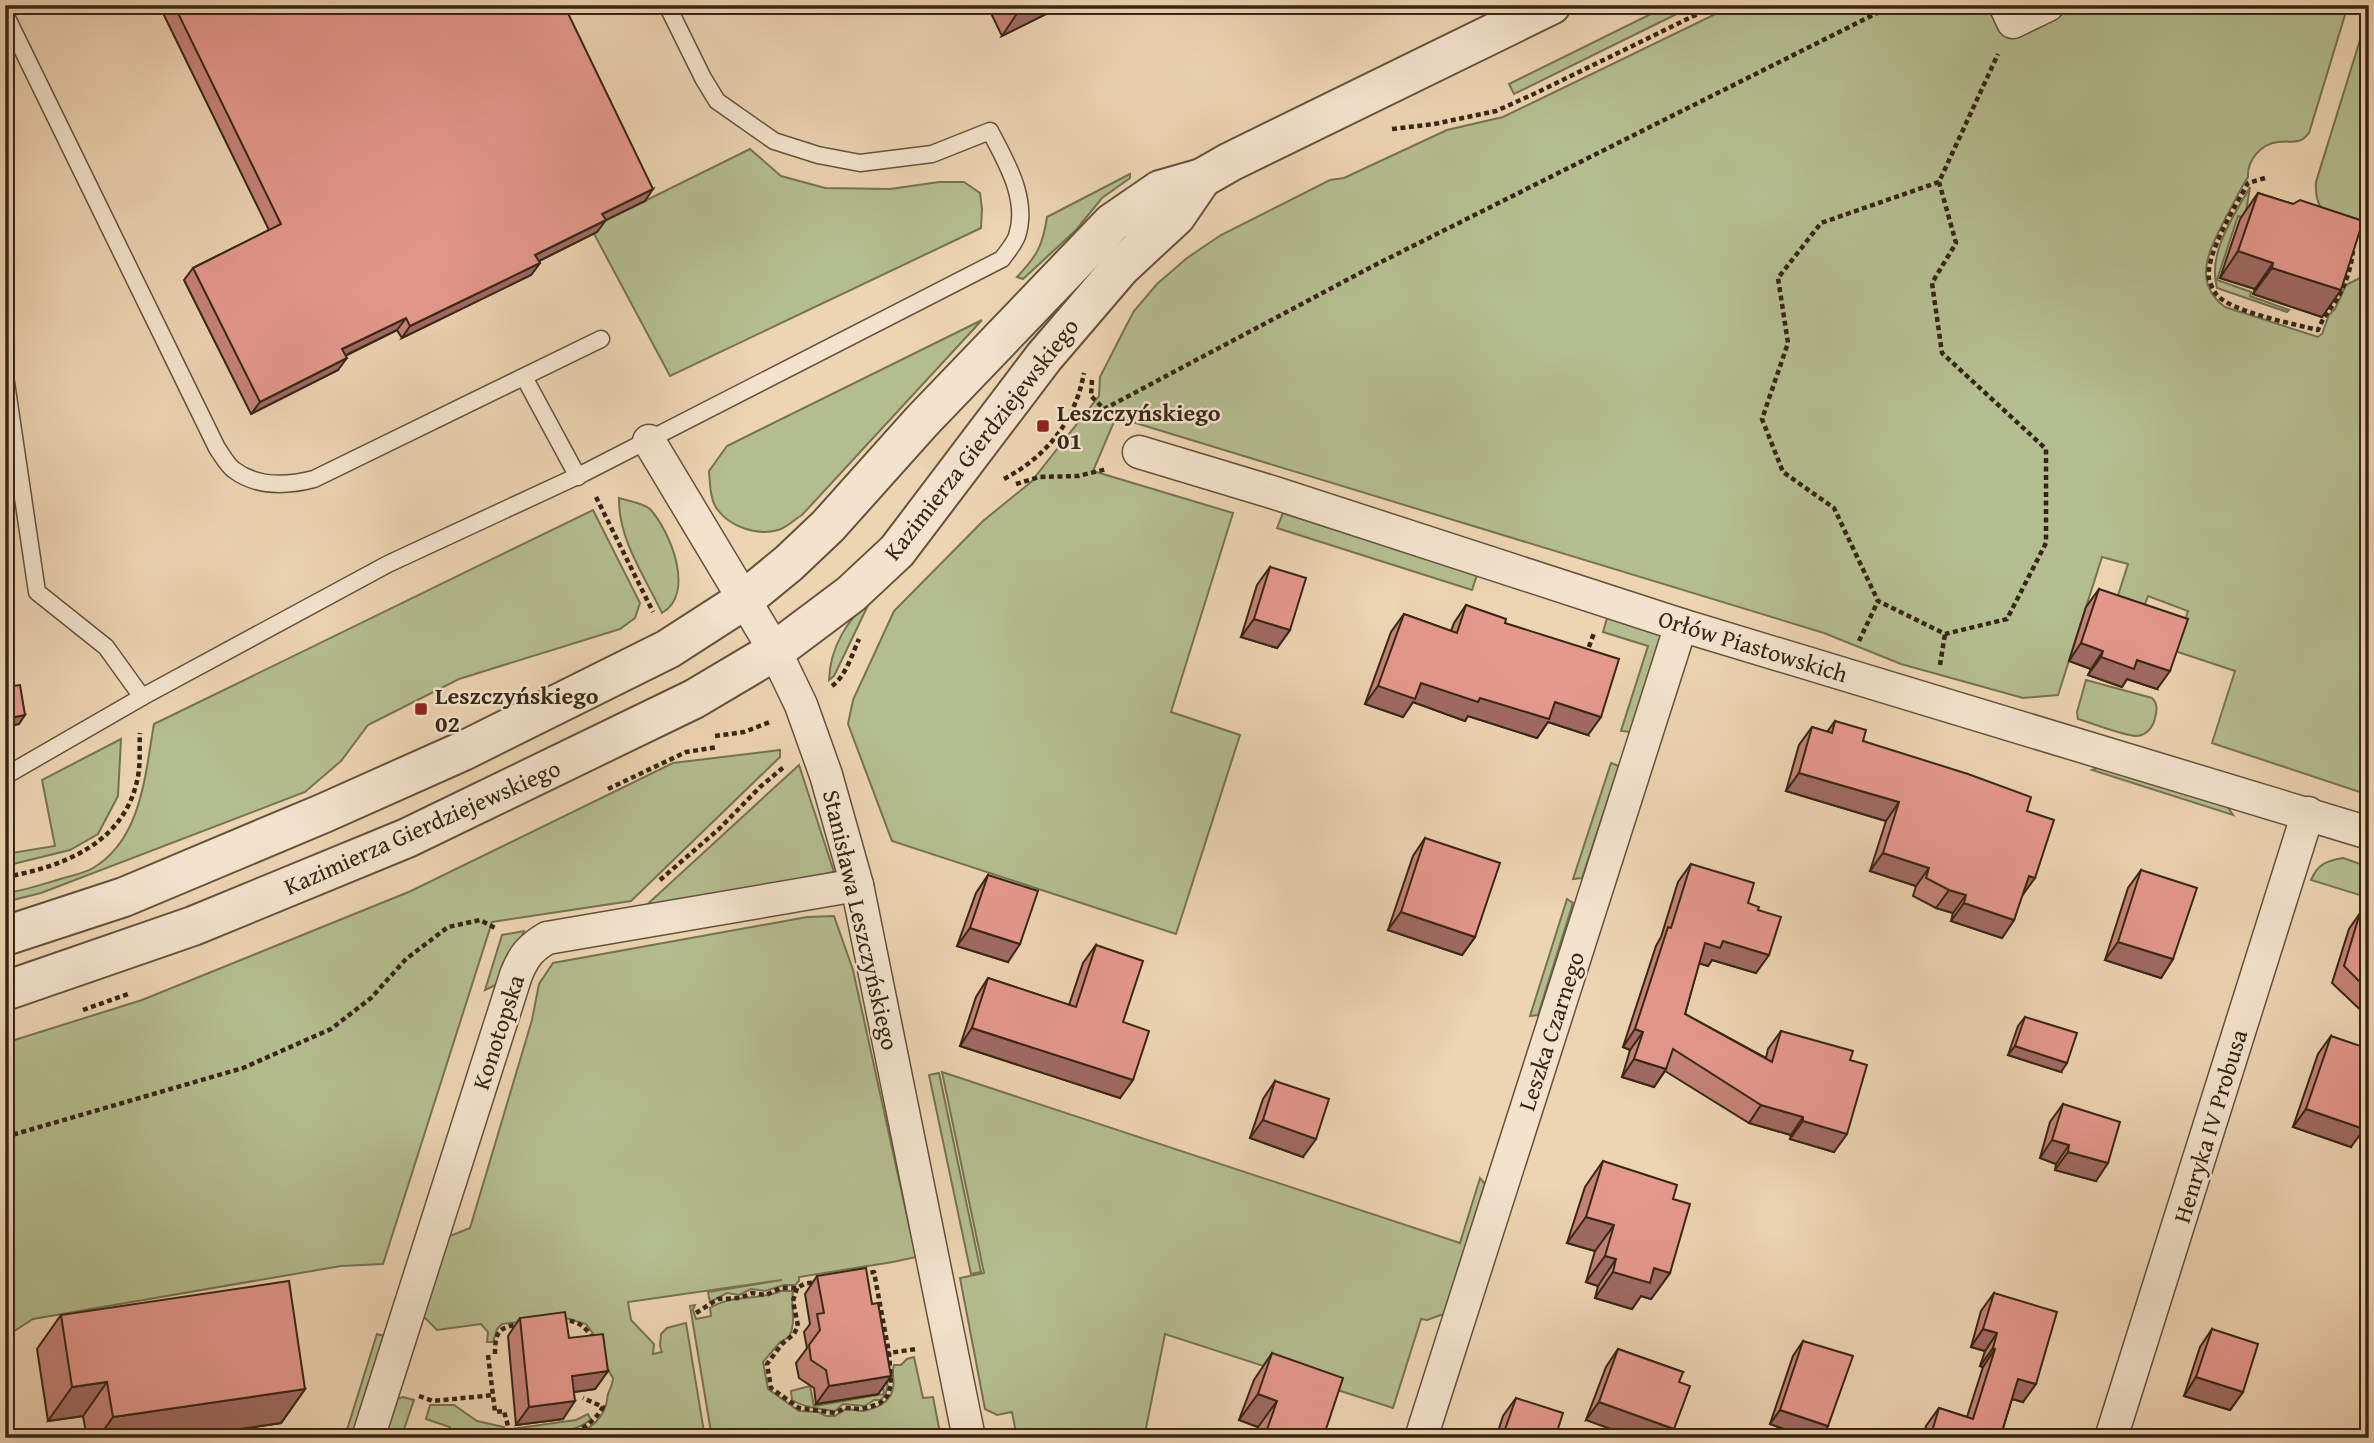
<svg xmlns="http://www.w3.org/2000/svg" width="2374" height="1443" font-family="'Gentium Book Plus',serif">
  <style>
    .green { fill: #b4bd8f; stroke: #767252; stroke-width: 2 }
    .lines { fill: none; stroke-linecap: round; stroke-linejoin: round }
    .service-casing { stroke: #64523c; stroke-width: 19 }
    .minor-casing { stroke: #64523c; stroke-width: 35 }
    .tertiary-casing { stroke: #64523c; stroke-width: 42 }
    .path { stroke: #372615; stroke-width: 4.5; stroke-dasharray: 5 3.5; stroke-linecap: butt }
    .service { stroke: #f3e3cd; stroke-width: 16 }
    .minor { stroke: #f3e3cd; stroke-width: 32 }
    .tertiary { stroke: #f3e3cd; stroke-width: 38 }
    .wall { fill: #c58379; stroke: #372615; stroke-width: 2 }
    .shaded-wall { fill: #a06a63; stroke: #372615; stroke-width: 2 }
    .building { fill: #e5988d; stroke: #372615; stroke-width: 2 }
    .poi-dot { fill: #8f2418; stroke: #f3e3cd; stroke-width: 2.5 }
    .labels { text-anchor: middle; dominant-baseline: central; stroke-width: 5; stroke-linejoin: round; paint-order: stroke }
    .poi-label { font-size: 24px; font-weight: bold; fill: #372615; stroke: #f3e3cd; text-anchor: start }
    .street-label { font-size: 24px; fill: #372615; stroke: #f3e3cd }
  </style>
  <rect width="100%" height="100%" fill="#edd4b2"/>
  <filter id="stains"><feTurbulence type="fractalNoise" baseFrequency=".00286" numOctaves="4"/><feColorMatrix values="0 0 0 0 .2 0 0 0 0 .09 0 0 0 0 .02 0 0 0 .5 -.17"/></filter>
  <radialGradient id="worn" r=".72"><stop offset=".6" stop-color="#630" stop-opacity="0"/><stop offset="1" stop-color="#630" stop-opacity=".3"/></radialGradient>
  <g class="green">
    <polygon points="1669,5 1695,5 1514,94 1509,84"/>
    <path d="M1734,5h614l-39,128c-10,13 -17,7 -31,9 -17,2 -31,18 -30,35 -8,12 -14,26 -21,38 -16,32 -37,66 -2,92l93,30 4,-3 7,-19 6,-6 11,-24 14,-7 8,-28 -7,-7 -5,-17c-26,-12 -42,-11 -40,-44l53,-171v784l-157,-52 23,-72 -60,-20 13,-40 -40,-15 -8,22 -26,-10 14,-44 -26,-7 -44,138 -35,3 -122,-34 -77,-31 -708,-216 -23,54 140,42 -62,199 69,23 -64,199 -284,-93 -44,-117 5,-24 41,-89 89,-90 48,-39 68,-86 1,-19 24,-47 10,-19 23,-27 30,-26 34,-23 109,-55 14,-2 103,-48 56,-13z"/>
    <polygon points="750,149 781,176 825,188 890,189 939,182 964,182 980,193 982,209 981,228 670,376 592,230 594,226"/>
    <path d="M1130,174v4l-28,20 -26,32 -53,49 -6,-2c20,-21 26,-32 30,-60z"/>
    <path d="M2250,187l-5,31 -7,-2 -21,64 34,12 -1,4 39,14 -2,2 -70,-24c-10,-35 17,-72 33,-101z"/>
    <path d="M982,320l-180,195c-7,4 -16,13 -24,15 -21,6 -48,-3 -61,-21 -7,-10 -7,-26 -8,-38l18,-25z"/>
    <path d="M619,498c9,3 24,5 31,11 20,22 46,84 12,104 -17,-36 -44,-74 -43,-115z"/>
    <path d="M593,510l47,93 -5,15 -15,11 -161,50 -91,46 -27,36 -36,31 -264,101 -36,9v-9c18,-2 35,-8 52,-13 12,-4 26,-6 36,-12 49,-29 52,-94 61,-144z"/>
    <polygon points="1283,513 1477,575 1472,590 1277,528"/>
    <path d="M872,597l-38,79 -5,4c1,-34 19,-60 43,-83z"/>
    <polygon points="1607,618 1661,635 1630,732 1621,731 1648,646 1603,632"/>
    <path d="M2086,680l66,18c6,6 5,12 3,20 -2,9 -8,17 -18,18 -13,0 -45,-13 -59,-17l-1,-7z"/>
    <polygon points="121,739 118,796 98,834 70,850 5,866 5,854 55,846 42,780"/>
    <polygon points="780,750 780,757 631,901 492,922 383,1264 341,1266 33,1319 5,1337 5,1043 142,1000 411,891 673,763"/>
    <polygon points="1611,763 1619,766 1582,878 1573,879"/>
    <polygon points="799,765 834,872 640,911"/>
    <polygon points="2106,765 2225,803 2233,815 2092,770"/>
    <path d="M2343,858l26,9v31l-58,-18c7,-16 15,-19 32,-22z"/>
    <polygon points="1567,899 1573,903 1538,1015 1530,1016"/>
    <path d="M834,916l19,54 63,287 -23,5 -94,15v4l-4,4h-11l-19,6 -14,-2 -12,6 -12,-2 -17,9 -2,-10 74,-12 -154,22 3,18 23,24 -1,10 9,-2 -2,-6 1,-12 6,-6 19,-5 19,115h-138c17,-6 33,-14 39,-33 1,-3 1,-7 2,-11 2,-5 5,-10 5,-16l-8,-13 -11,-30 -8,-11 -24,-7 -60,7 -5,5 -4,13h-6l1,-10 -7,-8 -44,6 -15,-15 23,-77 25,-10 62,-208 7,-36 14,-21 254,-46z"/>
    <polygon points="524,931 504,981 485,990 502,935"/>
    <polygon points="942,1072 1460,1243 1480,1178 1485,1184 1444,1314 1427,1320 1421,1319 1393,1408 1165,1334 1144,1438 1017,1438 1012,1412 997,1415 985,1409 960,1278 984,1273"/>
    <polygon points="939,1073 981,1272 971,1274 929,1075"/>
    <path d="M781,1291h12c-3,16 4,31 -4,46l-9,5 -17,20 5,27 31,22 19,1 8,4h9l11,-7c6,0 11,2 17,2 13,-2 28,-9 30,-23 2,-8 -2,-15 1,-23h7l6,-6 7,-2 9,41 10,-1 8,41h-229l-22,-132 5,-1 -2,5 3,9 15,-3 -1,-8c21,-14 49,-7 71,-17z"/>
    <polygon points="377,1334 384,1336 388,1343 358,1428 345,1436"/>
    <path d="M881,1373h5c2,11 3,18 -5,27h-7l-9,6 -22,-2 -8,7c-14,-2 -30,-3 -43,-11l-1,-9 19,-5 4,20 70,-12z"/>
    <polygon points="403,1397 414,1400 401,1438 383,1438 394,1400"/>
    <polygon points="430,1405 454,1405 477,1421 504,1427 507,1438 446,1438 450,1427 426,1419"/>
    <path d="M588,1414l3,6c-22,14 -57,23 -80,9l65,-9z"/>
  </g>
  <g class="lines">
    <g class="service-casing">
      <g id="service">
        <path d="M5,14l212,434c5,7 10,17 17,22 24,18 53,16 80,9l287,-140"/>
        <polyline points="5,376 37,592 106,647 142,697"/>
        <polyline points="524,377 578,477"/>
        <path d="M5,776l137,-79 246,-133 196,-91 418,-214c5,-7 12,-15 15,-23 12,-37 -11,-74 -27,-105l-58,23 -72,9 -42,-8 -44,-14 -57,-40 -14,-23 -36,-73"/>
      </g>
    </g>
    <g class="minor-casing">
      <g id="minor">
        <polyline points="2005,5 2013,22 2048,5"/>
        <polyline points="649,441 775,651 801,705 826,775 857,885 969,1438"/>
        <polyline points="1139,452 1275,493 1681,625 2369,833"/>
        <path d="M368,1438l148,-463c7,-18 14,-27 31,-37l310,-53"/>
        <polyline points="1421,1438 1681,625"/>
        <polyline points="2111,1438 2308,813"/>
      </g>
    </g>
    <g class="tertiary-casing">
      <g id="tertiary">
        <polyline points="5,936 124,897 324,813 463,751 668,649 744,600 789,563 828,526 922,421 1112,223 1160,190 1202,178 1230,162 1551,5"/>
        <polyline points="5,991 193,926 407,838 694,699 775,651 851,594 897,551 1044,357 1121,267 1176,216 1202,178"/>
      </g>
    </g>
    <g class="path">
      <polyline points="1392,129 1434,124 1496,111 1536,93 1716,5"/>
      <path d="M2265,178l-17,5c-12,22 -43,72 -39,96 1,4 4,11 7,15 15,18 78,30 102,36 4,-11 9,-16 15,-25 11,-16 18,-35 20,-54"/>
      <polyline points="1939,182 1821,223 1778,278 1788,343 1762,419 1783,472 1834,508 1878,601 1945,634 2007,619 2046,543 2046,449 1942,353 1932,283 1956,243 1939,182 1998,54"/>
      <polyline points="1092,380 1091,396 1104,409 1377,264 1893,5"/>
      <path d="M1004,479c43,-23 71,-58 80,-106"/>
      <polyline points="1016,484 1039,477 1078,476 1107,469"/>
      <polyline points="596,497 653,612"/>
      <polyline points="1859,641 1878,601"/>
      <polyline points="1586,655 1594,633"/>
      <polyline points="1940,665 1945,634"/>
      <path d="M832,686c14,-10 20,-32 27,-47"/>
      <polyline points="715,736 744,732 770,722"/>
      <polyline points="608,789 686,752 718,747"/>
      <path d="M5,877c57,-10 118,-33 132,-96 4,-15 2,-33 3,-48"/>
      <polyline points="660,880 719,829 760,787 785,766"/>
      <polyline points="83,1010 131,993"/>
      <polyline points="5,1137 243,1068 331,1029 371,998 406,959 448,927 480,920 497,929"/>
      <polyline points="862,1274 874,1272 889,1353"/>
      <polyline points="797,1288 793,1301 798,1326 794,1334 782,1344 767,1364 771,1388 799,1408 835,1413 845,1408 861,1409 870,1407 880,1403 888,1395 891,1384 889,1353 916,1349"/>
      <polyline points="696,1313 718,1299 740,1298 752,1293 766,1295 781,1288 797,1288 804,1284 819,1281"/>
      <path d="M561,1320c16,0 25,6 32,20"/>
      <path d="M495,1354c0,-23 4,-27 26,-30"/>
      <polyline points="488,1355 495,1412 504,1411 509,1430 523,1438"/>
      <polyline points="419,1396 433,1401 494,1395"/>
      <path d="M559,1438c19,-5 34,-14 44,-31l-20,-9"/>
    </g>
    <use href="#service" class="service"/>
    <use href="#minor" class="minor"/>
    <use href="#tertiary" class="tertiary"/>
  </g>
  <g class="wall">
    <polygon points="159,5 564,5 645,201 605,220 597,232 539,261 540,263 531,275 402,338 397,330 345,356 338,370 251,414 184,280 193,268 269,230"/>
    <polygon points="987,5 1064,5 1002,36"/>
    <polygon points="2258,193 2293,204 2322,317 2253,294 2255,289 2220,278 2240,219"/>
    <polygon points="1270,567 1290,630 1277,648 1241,637 1257,585"/>
    <polygon points="2099,589 2157,689 2127,679 2122,687 2088,675 2091,669 2069,661 2086,607"/>
    <polygon points="1466,605 1505,623 1588,735 1548,722 1537,738 1468,716 1465,721 1413,702 1403,717 1365,704 1391,632 1404,614 1451,631 1454,623"/>
    <polygon points="1835,721 1863,741 2027,811 2022,895 2014,920 2002,938 1951,921 1953,913 1936,908 1913,896 1916,886 1870,871 1886,821 1786,791 1799,745 1812,727 1827,732"/>
    <polygon points="1425,838 1475,937 1462,955 1388,930 1413,856"/>
    <polygon points="1691,864 1758,910 1756,973 1712,960 1708,966 1699,963 1685,1014 1766,1058 1768,1049 1781,1031 1850,1060 1834,1152 1790,1139 1791,1135 1749,1123 1665,1071 1654,1087 1622,1077 1630,1050 1623,1047 1656,946 1661,937 1678,882"/>
    <polygon points="2141,870 2173,959 2161,978 2105,960 2128,888"/>
    <polygon points="988,875 1008,962 957,946 976,893"/>
    <polygon points="2360,913 2369,915 2369,1018 2332,983 2349,929"/>
    <polygon points="1096,945 1123,1022 1120,1098 960,1046 976,997 988,978 1069,1005 1083,963"/>
    <polygon points="2025,1017 2061,1072 2008,1055 2018,1026"/>
    <polygon points="2331,1036 2351,1147 2293,1127 2318,1054"/>
    <polygon points="1275,1081 1303,1157 1250,1138 1263,1099"/>
    <polygon points="2063,1104 2096,1181 2055,1170 2056,1164 2040,1158 2050,1122"/>
    <polygon points="1603,1161 1673,1199 1670,1273 1651,1299 1641,1296 1632,1309 1595,1298 1598,1286 1586,1282 1595,1251 1567,1243 1585,1187"/>
    <polygon points="817,1276 872,1304 891,1376 878,1394 816,1404 814,1388 799,1378 796,1363 807,1348 804,1332 810,1324 805,1294"/>
    <polygon points="1994,1293 2023,1402 2012,1399 2000,1438 1923,1438 1926,1426 1939,1408 1967,1417 1983,1367 1980,1366 1985,1351 1971,1347 1981,1311"/>
    <polygon points="61,1315 305,1389 281,1423 179,1438 87,1438 83,1416 48,1421 37,1349"/>
    <polygon points="520,1318 569,1338 608,1371 595,1389 574,1392 563,1419 516,1425 508,1336"/>
    <polygon points="2212,1329 2243,1392 2230,1410 2184,1396 2200,1347"/>
    <polygon points="1803,1341 1828,1426 1820,1438 1809,1438 1770,1424 1793,1356"/>
    <polygon points="1618,1349 1683,1372 1586,1420 1606,1367"/>
    <polygon points="1272,1353 1323,1438 1255,1438 1258,1427 1239,1420 1254,1380"/>
    <polygon points="1516,1398 1555,1438 1496,1438 1503,1416"/>
  </g>
  <g class="shaded-wall">
    <polygon points="1029,5 1064,5 1002,36 1020,9"/>
    <polygon points="653,189 645,201 594,226 602,214"/>
    <polygon points="606,220 597,232 527,267 535,255"/>
    <polygon points="2238,251 2273,263 2255,289 2220,278"/>
    <polygon points="540,263 531,275 402,338 410,326"/>
    <polygon points="2272,268 2341,290 2322,317 2253,294"/>
    <polygon points="406,318 397,330 334,361 342,349"/>
    <polygon points="347,358 338,370 251,414 260,402"/>
    <polygon points="1254,619 1290,630 1277,648 1241,637"/>
    <polygon points="2081,643 2103,651 2091,669 2069,661"/>
    <polygon points="2101,657 2137,660 2170,671 2157,689 2127,679 2122,687 2088,675"/>
    <polygon points="1421,683 1480,698 1555,702 1601,717 1588,735 1548,722 1537,738 1468,716 1465,721 1413,702 1403,717 1365,704 1378,686"/>
    <polygon points="25,715 19,724 5,727 5,719"/>
    <polygon points="1799,773 1899,802 1886,821 1786,791"/>
    <polygon points="1883,853 1929,868 1916,886 1870,871"/>
    <polygon points="2029,876 2035,878 2022,896"/>
    <polygon points="1949,890 1966,895 1953,913 1936,908"/>
    <polygon points="1964,903 2014,920 2002,938 1951,921"/>
    <polygon points="1401,912 1475,937 1462,955 1388,930"/>
    <polygon points="970,928 1020,944 1008,962 957,946"/>
    <polygon points="1723,941 1769,955 1756,973 1712,960 1708,966 1692,961 1705,943"/>
    <polygon points="2118,942 2173,959 2161,978 2105,960"/>
    <polygon points="972,1028 1133,1080 1120,1098 960,1046"/>
    <polygon points="1635,1029 1643,1032 1630,1050 1623,1047"/>
    <polygon points="2015,1046 2067,1063 2061,1072 2008,1055"/>
    <polygon points="1634,1059 1666,1069 1654,1087 1622,1077"/>
    <polygon points="1761,1105 1803,1117 1791,1135 1749,1123"/>
    <polygon points="2306,1109 2364,1129 2351,1147 2293,1127"/>
    <polygon points="1263,1120 1316,1139 1303,1157 1250,1138"/>
    <polygon points="1803,1121 1847,1134 1834,1152 1790,1139"/>
    <polygon points="2052,1140 2069,1145 2056,1164 2040,1158"/>
    <polygon points="2068,1152 2108,1163 2096,1181 2055,1170"/>
    <polygon points="1586,1217 1614,1225 1595,1251 1567,1243"/>
    <polygon points="1605,1256 1616,1259 1598,1286 1586,1282"/>
    <polygon points="1654,1268 1670,1273 1651,1299 1641,1296 1632,1309 1595,1298 1613,1272"/>
    <polygon points="1983,1329 1997,1333 1985,1351 1971,1347"/>
    <polygon points="1993,1348 1995,1349 1983,1367 1980,1366"/>
    <polygon points="608,1371 595,1389 560,1394 572,1376"/>
    <polygon points="891,1376 878,1394 816,1404 829,1386"/>
    <polygon points="2196,1377 2243,1392 2230,1410 2184,1396"/>
    <polygon points="2018,1379 2036,1384 2023,1402 2005,1397"/>
    <polygon points="107,1382 83,1416 48,1421 72,1387"/>
    <polygon points="305,1389 281,1423 179,1438 98,1438 113,1417"/>
    <polygon points="1258,1394 1277,1401 1258,1427 1239,1420"/>
    <polygon points="575,1401 563,1419 516,1425 529,1407"/>
    <polygon points="1599,1402 1674,1429 1668,1438 1635,1438 1586,1420"/>
    <polygon points="1780,1410 1828,1426 1820,1438 1809,1438 1770,1424"/>
  </g>
  <g class="building">
    <polygon points="174,5 564,5 653,189 602,214 606,220 535,255 540,263 410,326 406,318 342,349 347,358 260,402 193,268 281,224"/>
    <polygon points="1018,5 1029,5 1020,9"/>
    <polygon points="2258,193 2293,204 2300,200 2363,221 2341,290 2272,268 2273,263 2238,251"/>
    <polygon points="1270,567 1306,578 1290,630 1254,619"/>
    <polygon points="2099,589 2188,619 2170,671 2137,660 2134,669 2101,657 2103,651 2081,643"/>
    <polygon points="1466,605 1506,619 1505,623 1619,659 1601,717 1555,702 1549,719 1480,698 1478,702 1421,683 1415,699 1378,686 1404,614 1457,633"/>
    <polygon points="20,685 25,715 5,719 5,687"/>
    <polygon points="1835,721 1866,730 1863,741 1968,774 2031,797 2027,811 2054,820 2035,878 2029,876 2014,920 1964,903 1966,895 1949,890 1926,878 1929,868 1883,853 1899,802 1799,773 1812,727 1832,733"/>
    <polygon points="1425,838 1500,863 1475,937 1401,912"/>
    <polygon points="1691,864 1754,883 1748,903 1759,907 1758,910 1781,917 1769,955 1723,941 1720,948 1705,943 1685,1014 1772,1062 1781,1031 1853,1051 1850,1060 1867,1065 1847,1134 1803,1121 1803,1117 1761,1105 1673,1049 1666,1069 1634,1059 1643,1032 1635,1029 1668,927 1671,928"/>
    <polygon points="2141,870 2197,888 2173,959 2118,942"/>
    <polygon points="988,875 1038,891 1020,944 970,928"/>
    <polygon points="2360,913 2369,915 2369,991 2344,966"/>
    <polygon points="1096,945 1143,961 1123,1022 1149,1031 1133,1080 972,1028 988,978 1076,1007"/>
    <polygon points="2025,1017 2077,1033 2067,1063 2015,1046"/>
    <polygon points="2331,1036 2369,1049 2369,1115 2364,1129 2306,1109"/>
    <polygon points="1275,1081 1329,1099 1316,1139 1263,1120"/>
    <polygon points="2063,1104 2120,1122 2108,1163 2068,1152 2069,1145 2052,1140"/>
    <polygon points="1603,1161 1677,1185 1673,1199 1690,1204 1670,1273 1654,1268 1650,1283 1613,1272 1616,1259 1605,1256 1614,1225 1586,1217"/>
    <polygon points="866,1268 872,1304 878,1303 891,1376 829,1386 826,1370 811,1360 809,1345 820,1330 817,1314 824,1313 817,1276"/>
    <polygon points="289,1281 305,1389 113,1417 107,1382 72,1387 61,1315"/>
    <polygon points="1994,1293 2057,1312 2036,1384 2018,1379 2000,1438 1930,1438 1939,1408 1973,1419 1995,1349 1993,1348 1997,1333 1983,1329"/>
    <polygon points="565,1312 569,1338 603,1334 608,1371 572,1376 575,1401 529,1407 520,1318"/>
    <polygon points="2212,1329 2258,1344 2243,1392 2196,1377"/>
    <polygon points="1803,1341 1853,1356 1828,1426 1780,1410"/>
    <polygon points="1618,1349 1683,1372 1679,1382 1690,1386 1674,1429 1599,1402"/>
    <polygon points="1272,1353 1343,1378 1323,1438 1264,1438 1277,1401 1258,1394"/>
    <polygon points="5,1381 6,1381 15,1438 5,1438"/>
    <polygon points="1516,1398 1563,1413 1555,1438 1502,1438"/>
  </g>
  <g class="poi-dot">
    <rect x="1036" y="419" width="14" height="14" rx="3.5"/>
    <rect x="414" y="702" width="14" height="14" rx="3.5"/>
  </g>
  <g class="labels">
    <g class="poi-label">
      <text x="1057" y="412">Leszczyńskiego<tspan x="1057" dy="28">01</tspan></text>
      <text x="435" y="695">Leszczyńskiego<tspan x="435" dy="28">02</tspan></text>
    </g>
    <g class="street-label">
      <text transform="translate(981 439) rotate(-52)">Kazimierza Gierdziejewskiego</text>
      <text transform="translate(1753 646) rotate(17)">Orłów Piastowskich</text>
      <text transform="translate(422 827) rotate(-24)">Kazimierza Gierdziejewskiego</text>
      <text transform="translate(861 920) rotate(77)">Stanisława Leszczyńskiego</text>
      <text transform="translate(1551 1031) rotate(-72)">Leszka Czarnego</text>
      <text transform="translate(498 1032) rotate(-72)">Konotopska</text>
      <text transform="translate(2210 1126) rotate(-73)">Henryka IV Probusa</text>
    </g>
  </g>
  <rect width="2374" height="1443" fill="none" stroke="#edd4b2" stroke-width="28"/>
  <rect x="7" y="7" width="2360" height="1429" fill="none" stroke="#372615" stroke-width="3.5"/>
  <rect x="14" y="14" width="2346" height="1415" fill="none" stroke="#372615" stroke-width="2"/>
  <rect width="100%" height="100%" filter="url(#stains)"/>
  <rect width="100%" height="100%" fill="url(#worn)"/>
</svg>
